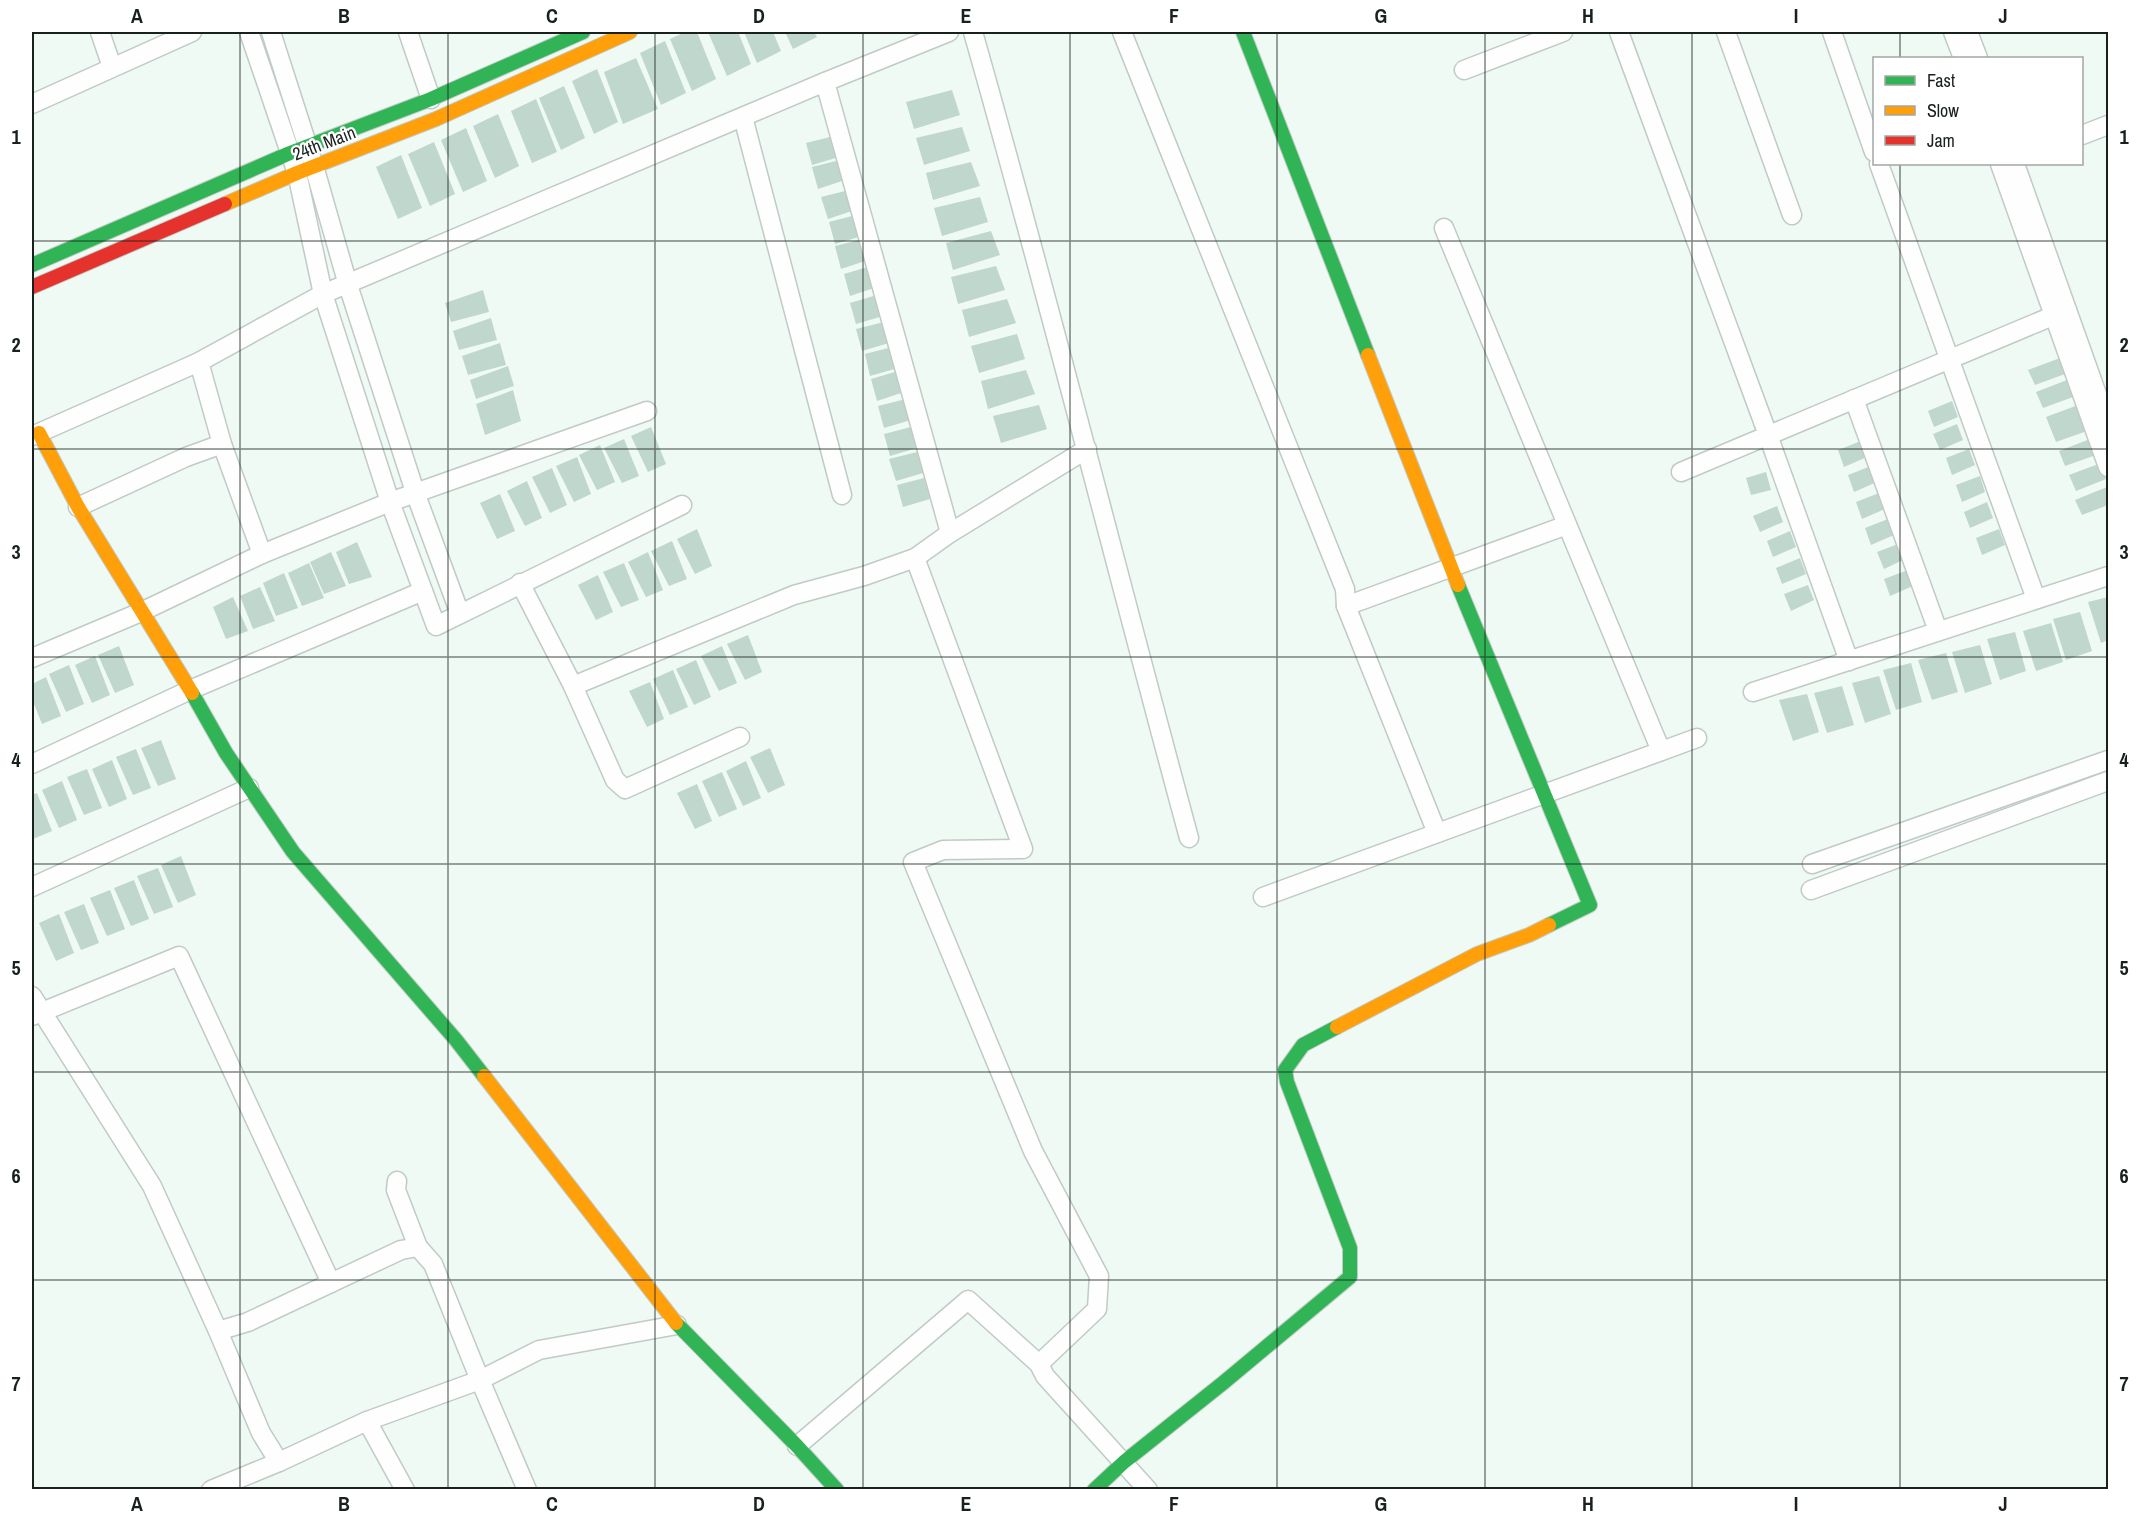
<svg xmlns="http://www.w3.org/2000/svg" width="2140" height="1521" font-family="'Archivo Narrow',sans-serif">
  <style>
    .building { fill: #bfd7cc }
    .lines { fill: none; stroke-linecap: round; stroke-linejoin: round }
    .street-casing { stroke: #c1cbc5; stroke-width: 21 }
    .fast-casing { stroke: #c1cbc5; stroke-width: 16 }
    .slow-casing { stroke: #c1cbc5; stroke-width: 16 }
    .jam-casing { stroke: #c1cbc5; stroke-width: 16 }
    .street { stroke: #fdfefd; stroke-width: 18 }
    .fast { stroke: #30b455; stroke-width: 14 }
    .slow { stroke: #ff9f0a; stroke-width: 14 }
    .jam { stroke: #e5322d; stroke-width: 14 }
    .grid { fill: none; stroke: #18211c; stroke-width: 1.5; stroke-opacity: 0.55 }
    .labels { text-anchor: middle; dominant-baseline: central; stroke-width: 4.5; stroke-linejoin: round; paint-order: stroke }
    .street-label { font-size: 18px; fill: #18211c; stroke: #fff }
    .neatline { fill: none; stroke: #18211c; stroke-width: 2 }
    .grid-label { font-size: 20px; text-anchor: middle; font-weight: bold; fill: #18211c }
  </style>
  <rect width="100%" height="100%" fill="#effaf4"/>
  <g class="building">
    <polygon points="685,32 697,32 716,79 692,91 670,39"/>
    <polygon points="708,32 738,32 751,64 727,76"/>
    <polygon points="744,32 773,32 781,51 757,63"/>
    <polygon points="785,32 814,32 817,37 793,49"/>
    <polygon points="665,41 686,93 661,105 640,53"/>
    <polygon points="636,58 658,109 623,124 604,72"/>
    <polygon points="597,69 618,122 594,134 572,81"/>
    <polygon points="564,86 585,138 561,150 539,98"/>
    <polygon points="952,90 960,115 914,129 906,102"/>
    <polygon points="536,99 557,152 532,163 511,111"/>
    <polygon points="498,114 519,166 495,178 473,126"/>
    <polygon points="962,127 970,151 924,165 916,138"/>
    <polygon points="466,128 487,181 463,192 441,140"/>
    <polygon points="834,136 839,157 812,165 806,143"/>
    <polygon points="434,142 455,194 430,206 408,154"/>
    <polygon points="401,155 422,208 398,219 376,167"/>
    <polygon points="840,160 845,180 818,189 812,167"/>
    <polygon points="971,162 980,186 933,200 926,173"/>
    <polygon points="849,190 855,210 828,219 821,197"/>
    <polygon points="980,197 988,222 942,236 934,208"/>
    <polygon points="856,215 862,236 835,244 829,222"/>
    <polygon points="991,231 1000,255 953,270 946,243"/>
    <polygon points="863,239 868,260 841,269 835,246"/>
    <polygon points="871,266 877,287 850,296 844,274"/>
    <polygon points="996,266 1005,290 958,304 951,277"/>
    <polygon points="483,290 489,312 451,322 445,303"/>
    <polygon points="877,295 883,316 856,324 850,303"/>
    <polygon points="1007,299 1016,323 969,337 962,310"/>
    <polygon points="491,318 497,340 459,350 453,331"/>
    <polygon points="884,322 889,343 862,351 856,329"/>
    <polygon points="1017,334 1025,359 979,373 971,346"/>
    <polygon points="500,343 506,365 468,375 462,356"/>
    <polygon points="892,347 898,368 870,376 865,354"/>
    <polygon points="2060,358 2065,374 2035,385 2028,370"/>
    <polygon points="508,366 514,386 476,399 470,380"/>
    <polygon points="1026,370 1035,394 988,409 981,381"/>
    <polygon points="898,371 904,392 877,401 871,379"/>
    <polygon points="2067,380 2073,397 2043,408 2036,392"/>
    <polygon points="513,390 521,421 485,435 476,404"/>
    <polygon points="906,399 911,420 884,428 878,406"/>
    <polygon points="1952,401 1958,417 1934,427 1928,411"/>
    <polygon points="1039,405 1047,429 1001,443 993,416"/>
    <polygon points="2078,405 2087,431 2056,442 2046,417"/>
    <polygon points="1957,424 1963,440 1940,450 1933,434"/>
    <polygon points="651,427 666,464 648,472 631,436"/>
    <polygon points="911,427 917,448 890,456 884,434"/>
    <polygon points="624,439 639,476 622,483 604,448"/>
    <polygon points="2090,439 2096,455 2065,466 2059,451"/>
    <polygon points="1861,441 1867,457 1844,467 1838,450"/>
    <polygon points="600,445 615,482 597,490 579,455"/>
    <polygon points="1969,449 1975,465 1952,475 1946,458"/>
    <polygon points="917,452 923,473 896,481 889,459"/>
    <polygon points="577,457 591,494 574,502 556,466"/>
    <polygon points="2101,463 2106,479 2076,491 2069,475"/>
    <polygon points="1871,466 1877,482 1854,492 1848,475"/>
    <polygon points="552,468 567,505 550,513 532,477"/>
    <polygon points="1766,472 1771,490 1751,495 1746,478"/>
    <polygon points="1980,476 1985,492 1962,502 1956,485"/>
    <polygon points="924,478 930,499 903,507 897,485"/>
    <polygon points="527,481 542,518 525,526 507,491"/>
    <polygon points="2107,487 2108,505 2082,515 2075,500"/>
    <polygon points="1879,493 1885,509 1862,519 1856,502"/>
    <polygon points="500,494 515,531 497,539 480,503"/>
    <polygon points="1987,502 1993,518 1970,528 1964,512"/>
    <polygon points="1777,506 1783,522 1760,532 1753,516"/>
    <polygon points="1888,519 1894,535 1871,545 1865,528"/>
    <polygon points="697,529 712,566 695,574 677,539"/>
    <polygon points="1999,529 2005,545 1982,555 1976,538"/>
    <polygon points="1790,531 1796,547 1773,557 1767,541"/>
    <polygon points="672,541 687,579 669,586 651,551"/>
    <polygon points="357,542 372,577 349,584 336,552"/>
    <polygon points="1901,543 1907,558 1884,569 1877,552"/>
    <polygon points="331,552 346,586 324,594 310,562"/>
    <polygon points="648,552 663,590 646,597 628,562"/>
    <polygon points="1800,558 1806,574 1782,584 1776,568"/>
    <polygon points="309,563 324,598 302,606 288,573"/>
    <polygon points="624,563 639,600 621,607 603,572"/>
    <polygon points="1908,570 1913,586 1890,596 1884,579"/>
    <polygon points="284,573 298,608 276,616 263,583"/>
    <polygon points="598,575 613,612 596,620 578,585"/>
    <polygon points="1808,585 1814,600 1791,611 1784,594"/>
    <polygon points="260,587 275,621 253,629 240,596"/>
    <polygon points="233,597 248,631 226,639 213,607"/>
    <polygon points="2108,597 2108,640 2101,643 2088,602"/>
    <polygon points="2080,612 2092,651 2066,660 2053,619"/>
    <polygon points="2051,623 2063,662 2036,671 2023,631"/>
    <polygon points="2015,632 2026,671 2000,680 1987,639"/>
    <polygon points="748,635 762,672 745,680 727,644"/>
    <polygon points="1980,645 1992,684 1965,693 1952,652"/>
    <polygon points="119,646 134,685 115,693 98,655"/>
    <polygon points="722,646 737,683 719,691 701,656"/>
    <polygon points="1946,653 1958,692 1932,700 1918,660"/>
    <polygon points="95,656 110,695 92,703 75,665"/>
    <polygon points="696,660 711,697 694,705 676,669"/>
    <polygon points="1911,663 1922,702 1896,710 1883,670"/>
    <polygon points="69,665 84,704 66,712 49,674"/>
    <polygon points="673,670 688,707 670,715 653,679"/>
    <polygon points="1879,676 1891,714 1865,723 1852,683"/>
    <polygon points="46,677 61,716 42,724 32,699 32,684"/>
    <polygon points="650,682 664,719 647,727 629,691"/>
    <polygon points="1842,686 1854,725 1827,733 1814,693"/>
    <polygon points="1807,694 1819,732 1793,741 1779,700"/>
    <polygon points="161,740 176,779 158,786 141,748"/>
    <polygon points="770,748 785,785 768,793 750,757"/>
    <polygon points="136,749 151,788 133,795 116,757"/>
    <polygon points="112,760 127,799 109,807 92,769"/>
    <polygon points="746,761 761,798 743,806 726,771"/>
    <polygon points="87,769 102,808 84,815 67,777"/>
    <polygon points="722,772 737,809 719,817 702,781"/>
    <polygon points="62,781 77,820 59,828 42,790"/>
    <polygon points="697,784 712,821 695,829 677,793"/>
    <polygon points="37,793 52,831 33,839 32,835 32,795"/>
    <polygon points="181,856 196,895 178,903 161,865"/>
    <polygon points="158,868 173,907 154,914 137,876"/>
    <polygon points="134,880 149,919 131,926 114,888"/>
    <polygon points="110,890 125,929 107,936 90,898"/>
    <polygon points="84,904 99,943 81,950 64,912"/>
    <polygon points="59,914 74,953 56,961 39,923"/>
  </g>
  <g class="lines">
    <g class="street-casing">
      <g id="street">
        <polyline points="100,32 112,67"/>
        <polyline points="249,32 297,173 323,294 390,502 436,626 682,505"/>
        <polyline points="271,32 314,166 348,285 416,495 460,614"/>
        <polyline points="408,32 431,99"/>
        <path d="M973,32c76,267 143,537 216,806"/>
        <polyline points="1122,32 1345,589 1346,606 1437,833"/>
        <polyline points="1619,32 1768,435 1849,661"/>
        <polyline points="1726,32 1792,215"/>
        <polyline points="1832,32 1874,152"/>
        <polyline points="1953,32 1963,58"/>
        <polyline points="1968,32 1978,58"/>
        <polyline points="1464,70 1563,32"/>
        <polyline points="825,82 950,533"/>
        <polyline points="32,104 192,32"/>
        <polyline points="743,117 842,495"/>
        <polyline points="2082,135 2108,125"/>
        <polyline points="1879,164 2036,599"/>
        <polyline points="2000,164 2108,467"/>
        <polyline points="2015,164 2108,425"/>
        <polyline points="1444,228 1661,751"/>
        <polyline points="199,362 222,444 262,554"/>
        <polyline points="1854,399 1938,631"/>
        <polyline points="32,436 199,362 323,294 825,82 949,32"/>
        <polyline points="1681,472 2067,310"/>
        <polyline points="78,507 186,457 222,444"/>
        <polyline points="915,558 1023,849 943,850 913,862 1033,1151 1099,1276 1097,1309 1039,1364"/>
        <polyline points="520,583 573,686 615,780 625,789 740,737"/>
        <polyline points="1346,606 1567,525"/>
        <polyline points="32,658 141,612 262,554 390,502 647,411"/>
        <polyline points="573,686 794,595 864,576 915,558 950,533 1087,449"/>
        <polyline points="1753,692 2108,576"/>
        <polyline points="32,764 190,690 423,591"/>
        <polyline points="1812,864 2108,760"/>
        <polyline points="32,887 249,788"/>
        <polyline points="1811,890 2108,781"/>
        <polyline points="1263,897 1697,738"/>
        <polyline points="32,996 152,1186 218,1331 261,1433 279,1462"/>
        <polyline points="32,1016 179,956 331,1283"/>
        <polyline points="397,1181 396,1190 418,1247 433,1264 480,1380 527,1490"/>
        <polyline points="218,1331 248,1322 401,1250 418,1247"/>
        <polyline points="367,1421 480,1380 539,1350 677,1325"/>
        <polyline points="797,1446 968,1300 1039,1364 1045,1376 1148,1490"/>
        <polyline points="211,1490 279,1462 367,1421 405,1490"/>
      </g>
    </g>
    <g class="fast-casing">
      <g id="fast">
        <polyline points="1243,32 1368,355"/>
        <polyline points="32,265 290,153 431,99 583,32"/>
        <polyline points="1458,585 1590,905 1549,925"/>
        <polyline points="192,693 226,753 293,852 456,1040 484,1076"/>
        <polyline points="676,1323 797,1446 837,1490"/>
        <polyline points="1094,1490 1124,1462 1223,1383 1350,1277 1350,1248 1287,1082 1285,1070 1303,1045 1337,1027"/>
      </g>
    </g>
    <g class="slow-casing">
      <g id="slow">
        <polyline points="225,204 297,173 436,119 630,32"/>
        <polyline points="1368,355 1458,585"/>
        <polyline points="39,433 78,507 192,693"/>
        <polyline points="1337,1027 1477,954 1529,935 1549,925"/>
        <polyline points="484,1076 676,1323"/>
      </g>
    </g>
    <g class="jam-casing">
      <polyline id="jam" points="32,287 225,204"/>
    </g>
    <use href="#street" class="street"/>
    <use href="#fast" class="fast"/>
    <use href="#slow" class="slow"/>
    <use href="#jam" class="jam"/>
  </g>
  <path class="grid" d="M240,32v1458M448,32v1458M655,32v1458M863,32v1458M1070,32v1458M1277,32v1458M1485,32v1458M1692,32v1458M1900,32v26M1900,164v1326M32,241h2076M32,449h2076M32,657h2076M32,864h2076M32,1072h2076M32,1280h2076"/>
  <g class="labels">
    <g class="street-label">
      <text transform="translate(324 143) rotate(-21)">24th Main</text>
    </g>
  </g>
  <rect width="2140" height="1521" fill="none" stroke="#ffffff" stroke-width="66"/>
  <rect x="1873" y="57" width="210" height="108" fill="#ffffff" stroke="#a3a6a4" stroke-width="1.5"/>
  <rect x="1885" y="76" width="30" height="9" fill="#30b455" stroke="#a3a6a4" stroke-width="1.5"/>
  <text x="1927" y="87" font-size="18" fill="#18211c">Fast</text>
  <rect x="1885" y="106" width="30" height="9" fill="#ff9f0a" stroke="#a3a6a4" stroke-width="1.5"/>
  <text x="1927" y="117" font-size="18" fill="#18211c">Slow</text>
  <rect x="1885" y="136" width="30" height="9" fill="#e5322d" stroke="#a3a6a4" stroke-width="1.5"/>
  <text x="1927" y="147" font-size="18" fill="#18211c">Jam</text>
  <rect x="33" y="33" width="2074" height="1455" class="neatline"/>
  <g class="grid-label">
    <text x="137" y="23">A</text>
    <text x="344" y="23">B</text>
    <text x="552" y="23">C</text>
    <text x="759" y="23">D</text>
    <text x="966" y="23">E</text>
    <text x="1174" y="23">F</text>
    <text x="1381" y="23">G</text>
    <text x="1588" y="23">H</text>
    <text x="1796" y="23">I</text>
    <text x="2003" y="23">J</text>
    <text x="16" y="144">1</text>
    <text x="2124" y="144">1</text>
    <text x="16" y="352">2</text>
    <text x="2124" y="352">2</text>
    <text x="16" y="559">3</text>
    <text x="2124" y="559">3</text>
    <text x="16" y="767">4</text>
    <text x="2124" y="767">4</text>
    <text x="16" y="975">5</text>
    <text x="2124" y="975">5</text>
    <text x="16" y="1183">6</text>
    <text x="2124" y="1183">6</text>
    <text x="16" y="1391">7</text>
    <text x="2124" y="1391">7</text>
    <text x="137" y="1511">A</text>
    <text x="344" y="1511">B</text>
    <text x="552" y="1511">C</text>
    <text x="759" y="1511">D</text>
    <text x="966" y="1511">E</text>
    <text x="1174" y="1511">F</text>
    <text x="1381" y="1511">G</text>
    <text x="1588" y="1511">H</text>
    <text x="1796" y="1511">I</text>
    <text x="2003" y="1511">J</text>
  </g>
</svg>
